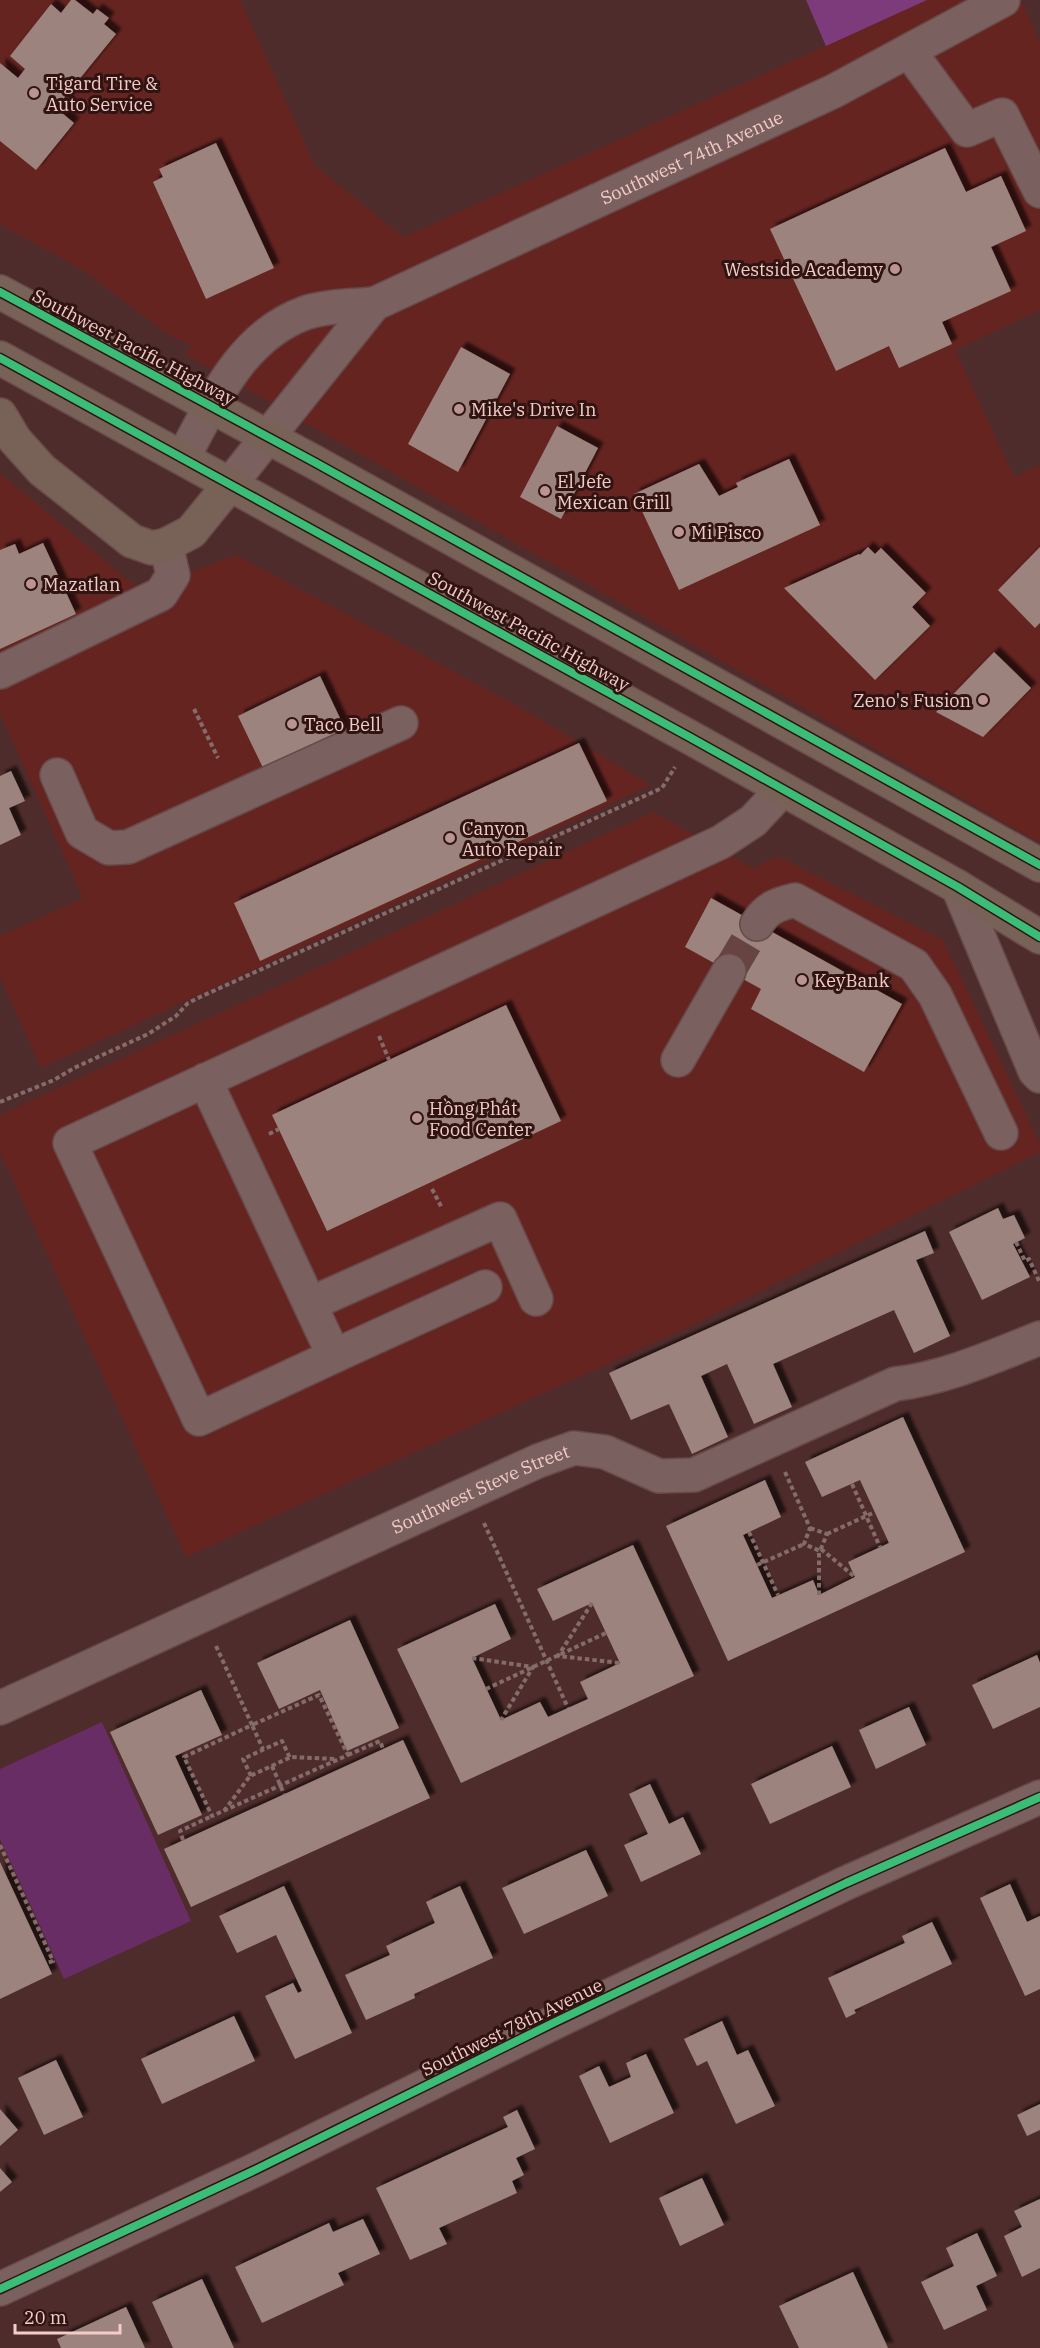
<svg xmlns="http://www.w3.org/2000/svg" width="1040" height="2348" font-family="'IBM Plex Serif',serif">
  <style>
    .built { fill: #662421 }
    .green { fill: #682d65 }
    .forest { fill: #7e3b7b }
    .building { fill: #9d837e; filter: url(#shadow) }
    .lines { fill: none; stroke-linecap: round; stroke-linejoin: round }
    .minor-tunnel { stroke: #674442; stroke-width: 33; stroke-dasharray: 33 16; stroke-linecap: butt }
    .minor-casing { stroke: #674948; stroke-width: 36 }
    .highway-casing { stroke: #674948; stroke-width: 36 }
    .path { stroke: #846c6a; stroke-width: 4; stroke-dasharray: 4.5 3; stroke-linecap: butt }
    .minor { stroke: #7a605e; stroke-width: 33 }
    .highway { stroke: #786257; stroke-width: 33 }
    .cycleway-casing { stroke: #301412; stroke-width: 11 }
    .cycleway { stroke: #3abd76; stroke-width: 8 }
    .poi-dot { fill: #ba9490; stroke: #301412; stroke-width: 2 }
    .labels { text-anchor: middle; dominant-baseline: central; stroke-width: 6; stroke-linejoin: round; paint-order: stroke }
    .poi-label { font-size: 18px; fill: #f4ccc7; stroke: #301412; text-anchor: start }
    .street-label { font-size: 18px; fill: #f4ccc7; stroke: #301412 }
  </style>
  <defs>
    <filter id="shadow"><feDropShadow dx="5.5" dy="-5.5" stdDeviation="1.5" flood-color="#0009"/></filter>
  </defs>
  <rect width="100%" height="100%" fill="#4e2c2b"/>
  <g class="built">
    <polygon points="0,0 240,0 315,166 404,237 927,0 1021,0 1040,43 1040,310 955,350 1014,477 1040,465 1040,843 185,354 192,346 167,334 83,270 0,224"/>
    <polygon points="0,473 141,591 236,555 511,702 651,785 41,1068 0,977 0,936 83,898 0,713"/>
    <polygon points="653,812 753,868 778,856 943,940 1040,1144 1040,1152 699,1322 186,1557 0,1152 0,1115"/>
  </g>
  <polygon class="green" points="102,1722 191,1921 64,1979 0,1839 0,1769"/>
  <polygon class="forest" points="806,0 927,0 826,46"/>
  <g class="building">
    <polygon points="71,0 75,0 93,14 97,9 109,18 104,24 116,34 56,108 74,123 36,170 0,141 0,63 18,78 25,69 10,56 51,4 61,13"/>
    <polygon points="216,143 274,268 206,299 153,182 163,177 159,169"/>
    <polygon points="945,148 966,192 1001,176 1026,231 991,247 1011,291 942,322 952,344 899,368 889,346 836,371 770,229"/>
    <polygon points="461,347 510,374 458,472 408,444"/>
    <polygon points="557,426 598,448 561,519 520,497"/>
    <polygon points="789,459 820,525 679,590 634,494 699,464 719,496 738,487 736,483"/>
    <polygon points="43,543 76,614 0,649 0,550 15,544 19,554"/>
    <polygon points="868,547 875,554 881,548 926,593 912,607 930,626 875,680 784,588 859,554 860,555"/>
    <polygon points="1040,547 1040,623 1035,628 998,590"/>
    <polygon points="994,652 1031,688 983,737 936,712"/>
    <polygon points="320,676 347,733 265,772 238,716"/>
    <polygon points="579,743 607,801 260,961 234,903"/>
    <polygon points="11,771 25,801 9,808 21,835 0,845 0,776"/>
    <polygon points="711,898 902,1004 864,1072 751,1009 761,989 685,947"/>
    <polygon points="506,1005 561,1121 327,1231 272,1115"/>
    <polygon points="998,1208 1003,1219 1014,1215 1025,1238 1013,1244 1030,1277 982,1300 949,1232"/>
    <polygon points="925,1231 934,1253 916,1260 950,1336 914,1353 894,1310 773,1364 792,1407 754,1424 727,1364 701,1376 728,1437 692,1454 669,1404 631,1420 609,1373"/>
    <polygon points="903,1417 965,1552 728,1661 666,1526 765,1480 781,1517 743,1535 772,1598 813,1580 819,1595 855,1577 848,1562 889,1543 860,1480 822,1497 805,1462"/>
    <polygon points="633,1545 694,1676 461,1783 397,1649 495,1604 511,1639 472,1658 501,1720 540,1702 548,1717 588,1699 580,1682 620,1663 592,1603 553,1621 537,1589"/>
    <polygon points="350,1620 399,1728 347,1751 320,1690 279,1709 257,1663"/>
    <polygon points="1037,1655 1040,1663 1040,1707 993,1729 972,1685"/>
    <polygon points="201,1690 222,1735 175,1756 202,1815 158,1835 110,1732"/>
    <polygon points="909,1707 926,1745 876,1769 859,1730"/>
    <polygon points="403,1740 430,1798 191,1907 164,1849"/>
    <polygon points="832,1746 851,1787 770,1824 751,1784"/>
    <polygon points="650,1784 669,1824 683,1817 701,1854 641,1882 624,1845 648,1834 629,1794"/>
    <polygon points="586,1850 608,1896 524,1934 502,1888"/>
    <polygon points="0,1862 52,1974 0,1999"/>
    <polygon points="1010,1884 1027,1922 1040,1916 1040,1989 1025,1996 980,1898"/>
    <polygon points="284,1886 352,2033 295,2059 265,1996 293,1983 298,1993 302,1991 276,1935 237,1953 219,1916"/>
    <polygon points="460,1886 493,1958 414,1994 415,1998 366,2020 345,1975 390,1955 386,1946 435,1923 426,1902"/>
    <polygon points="932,1922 952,1964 854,2010 856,2013 846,2018 828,1978 905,1943 902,1936"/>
    <polygon points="234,2016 255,2061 162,2104 141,2059"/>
    <polygon points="722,2021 737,2055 748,2050 775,2106 736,2124 707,2061 697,2066 684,2039"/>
    <polygon points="646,2054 674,2113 610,2143 579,2076 599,2066 609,2087 631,2077 626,2063"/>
    <polygon points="56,2060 83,2117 44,2135 18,2078"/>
    <polygon points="1040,2104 1040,2130 1027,2136 1017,2115"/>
    <polygon points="0,2109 18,2130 0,2146"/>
    <polygon points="517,2110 535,2149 516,2158 524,2175 512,2181 517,2193 439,2228 447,2244 410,2260 376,2188 508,2127 503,2117"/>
    <polygon points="0,2168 12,2182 0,2192"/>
    <polygon points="702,2178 724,2225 680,2246 659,2198"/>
    <polygon points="1040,2199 1040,2268 1022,2277 1004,2236 1022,2227 1014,2211"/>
    <polygon points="363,2219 380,2254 338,2273 344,2285 262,2323 235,2267 329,2223 333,2232"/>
    <polygon points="977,2233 997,2276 976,2286 987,2310 944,2330 921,2282 954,2266 946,2248"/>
    <polygon points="853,2272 888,2348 799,2348 779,2306"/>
    <polygon points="202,2279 234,2348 173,2348 152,2302"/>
    <polygon points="126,2307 145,2348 61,2348 57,2339"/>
  </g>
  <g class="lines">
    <polyline class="minor-tunnel" points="729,971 757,924"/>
    <g class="minor-casing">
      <g id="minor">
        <polyline points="909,51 967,130 1002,115 1040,191"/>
        <path id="s1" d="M183,458c30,-56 58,-122 122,-145 19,-7 49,-7 69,-9l460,-213 169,-91"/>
        <polyline points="231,483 374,304"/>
        <polyline points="0,672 161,594 173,575 166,545"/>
        <polyline points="57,775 82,832 109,848 128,847 401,723"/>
        <polyline points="958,887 1035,1071 1040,1076"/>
        <path d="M757,924c9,-16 21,-20 38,-24l119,65 21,30 66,138"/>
        <polyline points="678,1060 729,971"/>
        <path d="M205,1080l129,276 -135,63 -129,-276c216,-101 434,-200 651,-301l32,-21 29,-31"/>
        <polyline points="310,1304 500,1219 536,1299"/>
        <polyline points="334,1356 485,1287"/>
        <path id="s2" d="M0,1708l538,-247 36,-13 31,4 54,24 35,-1 201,-91c51,-6 97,-27 145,-46"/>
        <polyline points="0,2289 257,2169 555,2022 846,1883 1040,1797"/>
      </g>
    </g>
    <g class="highway-casing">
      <g id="highway">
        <polyline points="0,292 316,463 1040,865"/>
        <polyline points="0,358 693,739 958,887 1040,937"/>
        <polyline points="0,415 15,440 42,470 132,541 152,548 166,545 191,532 231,483"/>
      </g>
    </g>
    <g class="path">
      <polyline points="194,709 218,758"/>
      <polyline points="379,1036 389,1060"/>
      <polyline points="0,1102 54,1080 74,1068 148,1034 176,1016 188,1003 200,997 662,788 675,767"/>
      <polyline points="269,1134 279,1129"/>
      <polyline points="432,1189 442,1208"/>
      <polyline points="1016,1242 1025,1261 1029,1259 1040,1283"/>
      <polyline points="785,1472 810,1528 804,1544 820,1551 827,1534 810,1528"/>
      <polyline points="852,1484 880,1547"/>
      <polyline points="484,1523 568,1708"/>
      <polyline points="749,1532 778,1595"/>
      <polyline points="827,1534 875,1512"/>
      <polyline points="821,1549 855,1577"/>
      <polyline points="757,1565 804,1544"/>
      <polyline points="819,1595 819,1550"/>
      <polyline points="592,1603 558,1656 620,1663"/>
      <polyline points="216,1646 252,1725 184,1757 212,1816 348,1755 319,1695 252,1725 263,1749"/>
      <polyline points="472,1658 533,1667 501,1720"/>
      <polyline points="486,1689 606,1633"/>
      <polyline points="348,1755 380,1741 383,1749"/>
      <polyline points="272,1766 284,1794"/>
      <polyline points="251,1776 243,1759 282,1741 290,1758"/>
      <polyline points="224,1811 250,1776 291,1757 336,1759"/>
      <polyline points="183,1840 180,1831 212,1816"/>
      <polyline points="0,1845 53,1961 47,1963"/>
    </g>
    <use href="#minor" class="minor"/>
    <use href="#highway" class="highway"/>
    <g class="cycleway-casing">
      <g id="cycleway">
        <polyline points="0,292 316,463 1040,865"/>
        <polyline points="0,358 693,739 958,887 1040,937"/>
        <polyline points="0,2289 257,2169 555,2022 846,1883 1040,1797"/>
      </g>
    </g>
    <use href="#cycleway" class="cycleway"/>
  </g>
  <g class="poi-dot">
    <circle cx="34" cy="93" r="6"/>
    <circle cx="895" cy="269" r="6"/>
    <circle cx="459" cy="409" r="6"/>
    <circle cx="545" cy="491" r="6"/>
    <circle cx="679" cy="532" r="6"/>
    <circle cx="31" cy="584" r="6"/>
    <circle cx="983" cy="700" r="6"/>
    <circle cx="292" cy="724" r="6"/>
    <circle cx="450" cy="838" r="6"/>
    <circle cx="802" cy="980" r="6"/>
    <circle cx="417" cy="1118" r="6"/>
  </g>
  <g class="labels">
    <g class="poi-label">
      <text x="46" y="83">Tigard Tire &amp;<tspan x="46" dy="21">Auto Service</tspan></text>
      <text x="883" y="269" text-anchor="end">Westside Academy</text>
      <text x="471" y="409">Mike's Drive In</text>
      <text x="557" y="481">El Jefe<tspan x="557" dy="21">Mexican Grill</tspan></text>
      <text x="691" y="532">Mi Pisco</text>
      <text x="43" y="584">Mazatlan</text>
      <text x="971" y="700" text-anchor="end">Zeno's Fusion</text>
      <text x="304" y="724">Taco Bell</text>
      <text x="462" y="828">Canyon<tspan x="462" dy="21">Auto Repair</tspan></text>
      <text x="814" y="980">KeyBank</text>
      <text x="429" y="1108">Hồng Phát<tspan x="429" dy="21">Food Center</tspan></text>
    </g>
    <g class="street-label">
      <text stroke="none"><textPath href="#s1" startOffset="614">Southwest 74th Avenue</textPath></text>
      <text transform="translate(134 347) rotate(28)">Southwest Pacific Highway</text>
      <text transform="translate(529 631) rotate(29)">Southwest Pacific Highway</text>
      <text stroke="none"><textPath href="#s2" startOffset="528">Southwest Steve Street</textPath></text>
      <text transform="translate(512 2027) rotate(-26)">Southwest 78th Avenue</text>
    </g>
  </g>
  <path d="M15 2324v9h105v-9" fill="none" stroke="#f4ccc7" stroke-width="3"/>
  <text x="24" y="2324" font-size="18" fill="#f4ccc7" stroke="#301412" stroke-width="4.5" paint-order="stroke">20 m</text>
</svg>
